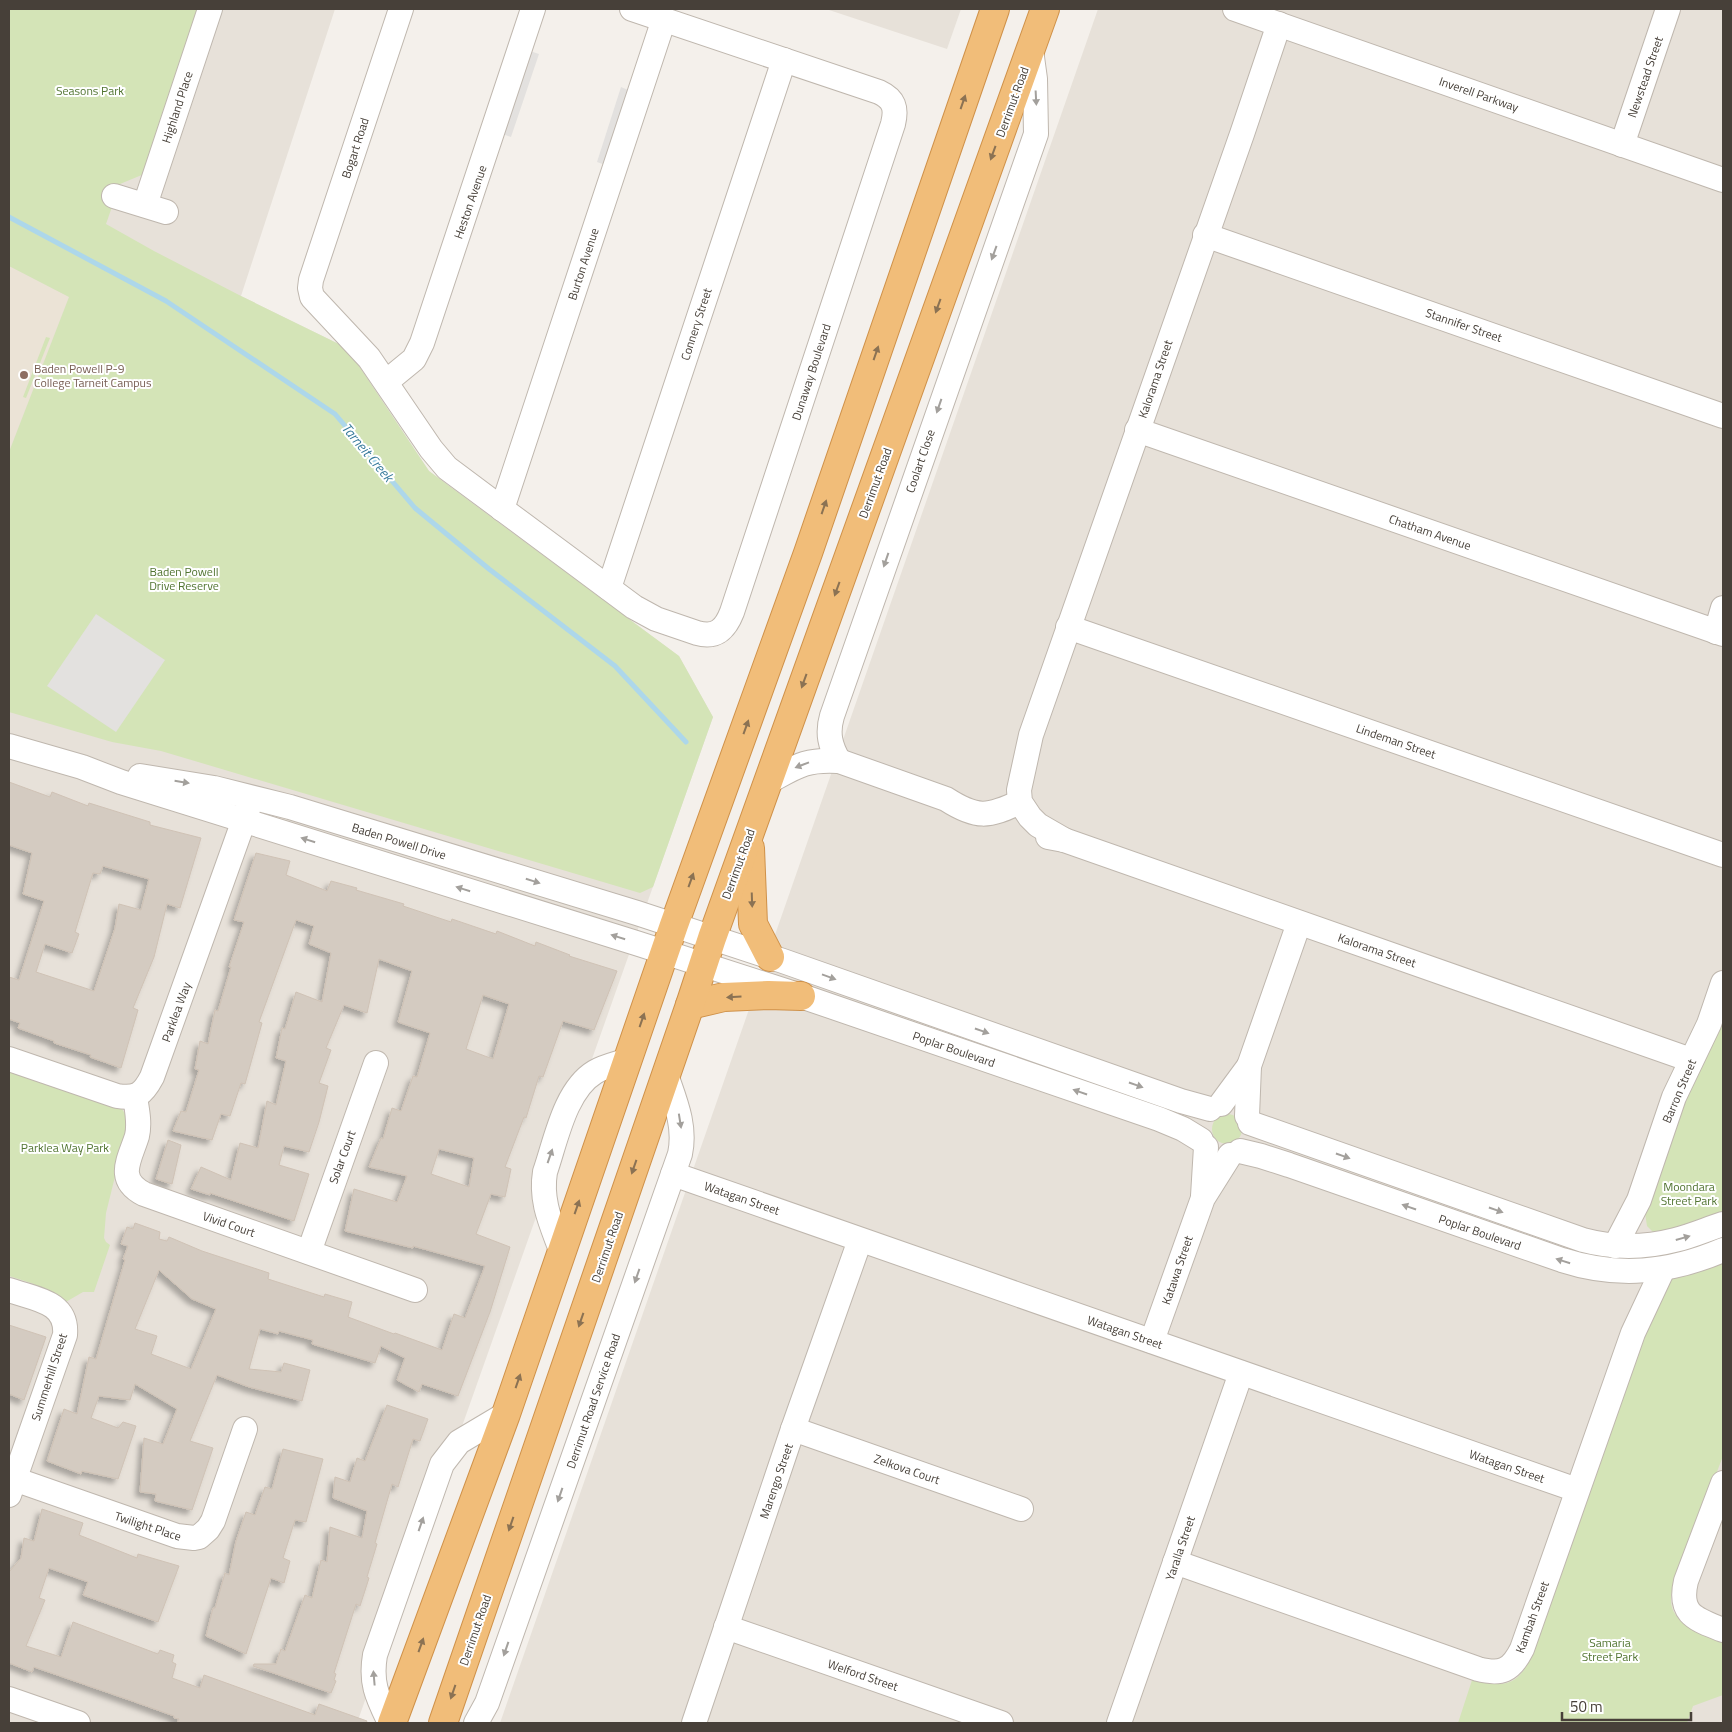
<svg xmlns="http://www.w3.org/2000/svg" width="1732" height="1732" font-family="'Titillium Web',sans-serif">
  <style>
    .residential { fill: #e7e1d9 }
    .education { fill: #ebe3d6 }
    .green { fill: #d4e4b7 }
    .parking { fill: #e3e1df }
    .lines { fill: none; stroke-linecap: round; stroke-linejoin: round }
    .stream { stroke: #add7ea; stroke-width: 5 }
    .building { fill: #d4cbc1; stroke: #cfc2b5; fill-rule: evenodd; filter: url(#shadow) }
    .minor-casing { stroke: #bfb7ae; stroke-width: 26 }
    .highway-casing { stroke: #cf9149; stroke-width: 30 }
    .minor { stroke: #fff; stroke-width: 24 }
    .highway { stroke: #f1bd79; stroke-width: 28 }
    .oneway { fill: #a3a09c }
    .oneway2 { fill: #8b7253 }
    .education-dot { fill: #8d6e63; stroke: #fff; stroke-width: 2 }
    .labels { text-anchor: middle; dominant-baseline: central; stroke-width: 4; stroke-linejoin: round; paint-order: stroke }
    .street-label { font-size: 12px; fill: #474039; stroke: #fff }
    .park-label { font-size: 12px; fill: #517431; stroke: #fff }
    .education-label { font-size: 12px; fill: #785e54; stroke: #fff; text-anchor: start }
    .water-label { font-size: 14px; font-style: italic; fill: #377a9b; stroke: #fff }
  </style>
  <defs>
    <filter id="shadow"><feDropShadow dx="-4.5" dy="4.5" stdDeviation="2.5" flood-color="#0004"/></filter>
  </defs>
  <rect width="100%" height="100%" fill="#f4f0eb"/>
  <g class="residential">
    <polygon points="9,9 335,9 241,296 347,348 429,471 679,656 713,717 357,1723 9,1723"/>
    <polygon points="826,9 961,9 947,49"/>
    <polygon points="1098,9 1723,9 1723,1723 500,1723"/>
  </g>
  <polygon class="education" points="9,266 69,297 9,452"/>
  <g class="green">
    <polygon points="9,9 203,9 149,172 120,184 106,224 154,251 241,296 347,348 429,471 679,656 713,717 653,887 640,893 161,751 112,742 9,712 9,452 69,297 9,266"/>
    <polygon points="46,337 50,338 26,398 23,397"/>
    <polygon points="1723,1013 1723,1216 1655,1234 1647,1226 1645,1213 1681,1111"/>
    <polygon points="9,1067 113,1104 122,1109 129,1120 106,1213 104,1238 106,1242 110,1245 94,1292 83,1292 64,1303 38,1292 34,1284 9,1276"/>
    <circle cx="1227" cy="1129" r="15"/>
    <path d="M1723,1259v197l-50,131c-11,36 24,43 50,53v55l-30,11 -6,17h-229l15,-46c25,9 41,13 55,-14l128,-368 12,-17z"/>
  </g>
  <g class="parking">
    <polygon points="527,50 539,54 511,137 500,133"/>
    <polygon points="621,87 633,92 608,166 597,162"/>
    <polygon points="96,614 165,660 116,732 47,686"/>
  </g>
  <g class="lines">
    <polyline class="stream" points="9,217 166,301 335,414 415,508 489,569 615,666 686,742"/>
  </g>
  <g class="building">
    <path d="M9,782l41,15 2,-5 36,14 1,-3 61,19v3l51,13 -21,70 -13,-4 -13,53 -21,51 5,2 -17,58 -31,-11 1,-2 -37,-12v-2l-36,-13 2,-5 -11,-4v-42l10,3 25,-79 -21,-7 9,-41 -23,-8zM103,866l46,13 -8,31 -22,-6 -4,24 -21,63 -58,-19 9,-28 27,9 7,-19 -4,-2 18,-59 7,1z"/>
    <path d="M256,853l34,8 -4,14 41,16 4,-10 26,7 -1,2 48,14 -1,2 48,16 1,-3 44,15 1,-3 38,15 1,-4 34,13 -1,1 48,15 -23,59 -31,-9 -20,56 -4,-1 -13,42 -2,-1 -19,50 6,2 -6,28 -14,-3 -15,40 34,13 -20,65 -32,84 -36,-12 -3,8 -22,-12 8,-22 -24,-12 -6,17 -63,-19 1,-4 -34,-9 -1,3 -18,-5 -11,40 32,3 3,-9 26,7 -8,31 -53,-14 -32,-12 -27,66 23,7 -21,62 -37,-9 1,-7 -16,-2 4,-54 19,6 14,-35 -42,-25 -5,16 -31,-4 -8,22 27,10 5,-6 13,4 -18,53 -36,-8 -1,3 -34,-13 17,-52 13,5 12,-57 7,2 29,-99 -2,-1 5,-13 -7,-2 6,-17 6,2 2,-6 25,9 -1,7 8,2 2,-4 33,14 67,22 -1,6 56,18 1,-3 27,8 -4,15 46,17 1,-1 47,17 12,-36 11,4 20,-52 -72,-20v2l-68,-17 9,-42 43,13 10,-26 -38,-9 12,-29 2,1 9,-31 9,3 12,-35 4,1 13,-44 -32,-11 14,-51 -33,-12 -12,54 -23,-8 -18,43 5,2 -12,33 9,3 -9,36 -10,30 -25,-6 -5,19 30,9 -15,47 -84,-28v2l-19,-6 10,-22 30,13 9,-37 18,5 9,-47 9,4 10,-44 -10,-3 6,-30 3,1 11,-37 26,10 9,-49 -22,-9 5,-18 -18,-6 -37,102 3,1 -17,61 -4,-1 -11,33 -9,-2 -9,26 -39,-9 8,-20 5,1 13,-42 -4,-1 5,-28 8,3 7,-34 3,1 13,-44h-2l15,-45 -10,-2zM483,995l26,9 -16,55 -27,-10zM439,1149l35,9 -5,29 -38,-13zM159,1270l33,29 24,10 -25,60 -40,-15 6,-18 -22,-7z"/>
    <polygon points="168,1140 181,1145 172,1184 156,1179"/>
    <polygon points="9,1325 46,1337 24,1400 9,1394"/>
    <polygon points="387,1405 428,1419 420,1441 413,1439 398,1487 392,1484 375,1543 377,1544 367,1577 369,1578 360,1606 356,1604 334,1673 336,1674 334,1680 336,1681 331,1693 253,1666 254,1664 276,1664 281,1649 285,1651 305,1595 312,1598 321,1560 327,1562 330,1527 362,1538 367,1511 333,1498 335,1477 350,1482 357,1458 365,1461"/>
    <polygon points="283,1449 323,1459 306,1522 295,1520 283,1558 290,1561 284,1583 271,1578 246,1654 206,1636 213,1608 215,1608 225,1573 229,1575 236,1541 246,1512 255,1515 265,1487 272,1489"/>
    <polygon points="42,1509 83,1523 79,1535 137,1558 138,1554 179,1566 158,1622 83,1595 88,1582 49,1568 39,1598 45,1600 26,1646 61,1657 73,1622 158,1654 160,1650 174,1655 172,1662 176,1664 172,1678 200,1688 204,1675 315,1715 319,1704 367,1721 366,1723 177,1723 179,1719 174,1718 174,1716 135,1702 34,1667 32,1672 9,1663 9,1572 21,1558 24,1538 34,1541"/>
  </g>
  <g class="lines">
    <g class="minor-casing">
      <g id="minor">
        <path d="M401,9l-90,271 -1,8 2,9 57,61 62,91 16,19 187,139 22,12 41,14c19,5 28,-3 35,-21l161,-488c4,-16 1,-25 -14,-32l-247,-83"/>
        <polyline points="1235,9 1723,180"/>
        <polyline points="1622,145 1668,9"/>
        <polyline points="114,196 166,212"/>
        <polyline points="145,205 210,9"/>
        <polyline points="1205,235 1723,416"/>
        <polyline points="386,382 414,359 422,343 533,9"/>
        <polyline points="1137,430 1723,634"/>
        <polyline points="502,509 664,19"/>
        <polyline points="609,588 784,60"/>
        <polyline points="1068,627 1723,855"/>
        <polyline points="1716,632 1723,608"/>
        <polyline points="9,746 82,767 121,782 636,943 801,996 1159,1119 1183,1129 1201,1140"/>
        <path d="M839,761c-9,-15 -12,-28 -7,-45l204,-582 -1,-55 -4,-29"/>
        <polyline points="140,776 214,788 290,807 637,913 783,961 1181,1101 1210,1109"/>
        <path d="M768,782c29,-16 37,-23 71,-21l107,38c31,20 42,18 74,3"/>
        <polyline points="1048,837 1064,840 1691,1060"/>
        <polyline points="1064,840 1038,825 1030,817 1020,802 1019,790 1031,735 1242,134 1279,24"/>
        <path d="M9,1059l108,37c20,3 26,-2 35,-19l97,-271"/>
        <path d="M135,1097c2,13 5,26 2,39 -7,23 -22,43 7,58l271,96"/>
        <polyline points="1221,1104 1249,1066"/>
        <polyline points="1247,1116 1249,1066 1299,923"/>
        <path d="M1250,1123l333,117c30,8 61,8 92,0 17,-4 32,-11 48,-16"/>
        <path d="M1240,1151l21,5 28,9 273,95c56,18 107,13 161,-10"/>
        <polyline points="673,1174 1577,1490"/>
        <polyline points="1203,1196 1206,1147"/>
        <polyline points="1615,1246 1639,1200 1674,1097 1709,1024 1723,983"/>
        <polyline points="309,1252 376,1063"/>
        <path d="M562,1253c-10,-28 -22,-51 -17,-81 11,-32 20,-82 50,-100 10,-6 22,-8 33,-12"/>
        <path d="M9,1290c25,9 59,11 56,45l-56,160"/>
        <polyline points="1152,1341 1203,1198 1230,1155"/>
        <polyline points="793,1429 1021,1509"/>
        <polyline points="14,1479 177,1536 194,1538 199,1537 208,1529 213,1521 245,1429"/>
        <path d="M1723,1483l-37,98c-8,34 10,38 37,49"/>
        <path d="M1175,1562l303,107c23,6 33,2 44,-20l111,-316 30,-64"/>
        <polyline points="726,1627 1001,1723"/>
        <polyline points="9,1699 78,1723"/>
        <path d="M390,1723c-12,-25 -20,-39 -15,-68l67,-191 17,-22 47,-28"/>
        <path d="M476,1723l11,-20 193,-549c6,-28 -5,-53 -14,-79"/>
        <polyline points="694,1723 793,1429 860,1240"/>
        <polyline points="1119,1723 1241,1373"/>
      </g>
    </g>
    <g class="highway-casing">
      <g id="highway">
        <polyline points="750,848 753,924 770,957"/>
        <polyline points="690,1005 724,997 768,995 801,996"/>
        <polyline points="392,1723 506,1414 674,925 808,553 995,9"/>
        <polyline points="443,1723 690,1005 712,938 1045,9"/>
      </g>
    </g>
    <use href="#minor" class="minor"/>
    <use href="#highway" class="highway"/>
  </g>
  <defs><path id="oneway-solid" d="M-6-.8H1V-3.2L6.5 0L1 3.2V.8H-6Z" transform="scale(1.25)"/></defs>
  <g class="oneway">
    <use href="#oneway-solid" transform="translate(1036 98) rotate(87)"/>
    <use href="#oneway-solid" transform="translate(994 253) rotate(110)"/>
    <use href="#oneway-solid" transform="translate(939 406) rotate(109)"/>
    <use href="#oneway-solid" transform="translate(886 560) rotate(109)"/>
    <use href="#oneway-solid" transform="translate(802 765) rotate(159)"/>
    <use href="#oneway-solid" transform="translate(182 782) rotate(9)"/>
    <use href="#oneway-solid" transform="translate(308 840) rotate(-163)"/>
    <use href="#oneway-solid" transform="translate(533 881) rotate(17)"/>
    <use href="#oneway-solid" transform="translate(463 889) rotate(-163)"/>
    <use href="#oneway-solid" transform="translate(618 937) rotate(-163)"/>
    <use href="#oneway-solid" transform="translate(829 977) rotate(20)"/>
    <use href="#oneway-solid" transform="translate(982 1031) rotate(19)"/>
    <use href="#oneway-solid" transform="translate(1136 1085) rotate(19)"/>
    <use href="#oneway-solid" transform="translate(1080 1092) rotate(-161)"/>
    <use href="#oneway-solid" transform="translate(680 1121) rotate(81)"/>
    <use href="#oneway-solid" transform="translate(550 1156) rotate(-71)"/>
    <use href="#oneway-solid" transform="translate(1343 1156) rotate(19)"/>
    <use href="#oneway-solid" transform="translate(1409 1207) rotate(-161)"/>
    <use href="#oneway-solid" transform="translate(1496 1210) rotate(19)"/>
    <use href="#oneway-solid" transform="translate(1683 1238) rotate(-16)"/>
    <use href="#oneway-solid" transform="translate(1563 1261) rotate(-162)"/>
    <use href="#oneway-solid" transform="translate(637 1276) rotate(109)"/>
    <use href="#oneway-solid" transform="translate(560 1495) rotate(109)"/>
    <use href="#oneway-solid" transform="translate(421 1524) rotate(-71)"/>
    <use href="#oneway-solid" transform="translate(506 1649) rotate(109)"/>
    <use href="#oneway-solid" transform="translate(374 1678) rotate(-95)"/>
  </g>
  <g class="oneway2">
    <use href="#oneway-solid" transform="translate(963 102) rotate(-71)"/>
    <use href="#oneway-solid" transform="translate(993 153) rotate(110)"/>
    <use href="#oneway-solid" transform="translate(938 306) rotate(110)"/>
    <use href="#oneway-solid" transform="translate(876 353) rotate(-71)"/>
    <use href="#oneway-solid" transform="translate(824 507) rotate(-71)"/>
    <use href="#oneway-solid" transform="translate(837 589) rotate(110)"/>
    <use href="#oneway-solid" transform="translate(804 681) rotate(110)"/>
    <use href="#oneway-solid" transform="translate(746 727) rotate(-70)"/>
    <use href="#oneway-solid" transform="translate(691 880) rotate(-70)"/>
    <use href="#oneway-solid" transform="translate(752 900) rotate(88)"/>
    <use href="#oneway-solid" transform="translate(734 997) rotate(177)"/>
    <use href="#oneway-solid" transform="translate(642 1020) rotate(-71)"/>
    <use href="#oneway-solid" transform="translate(634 1167) rotate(109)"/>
    <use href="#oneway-solid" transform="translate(577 1207) rotate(-71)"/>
    <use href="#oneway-solid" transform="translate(581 1320) rotate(109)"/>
    <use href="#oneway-solid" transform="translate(518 1381) rotate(-71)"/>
    <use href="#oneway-solid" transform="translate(511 1524) rotate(109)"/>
    <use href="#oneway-solid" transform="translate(421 1645) rotate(-70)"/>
    <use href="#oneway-solid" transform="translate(453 1692) rotate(109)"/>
  </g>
  <circle class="education-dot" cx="24" cy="375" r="5"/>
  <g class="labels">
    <g class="street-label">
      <text transform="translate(1645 77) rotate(-71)">Newstead Street</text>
      <text transform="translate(1479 94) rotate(19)">Inverell Parkway</text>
      <text transform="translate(1012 102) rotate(-70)">Derrimut Road</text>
      <text transform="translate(177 107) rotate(-72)">Highland Place</text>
      <text transform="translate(355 148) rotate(-72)">Bogart Road</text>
      <text transform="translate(470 202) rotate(-71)">Heston Avenue</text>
      <text transform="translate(583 264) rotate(-72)">Burton Avenue</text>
      <text transform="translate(696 324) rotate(-72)">Connery Street</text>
      <text transform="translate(1464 325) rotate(19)">Stannifer Street</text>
      <text transform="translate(811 372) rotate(-72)">Dunaway Boulevard</text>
      <text transform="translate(1155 379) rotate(-71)">Kalorama Street</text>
      <text transform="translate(920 461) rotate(-71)">Coolart Close</text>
      <text transform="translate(875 483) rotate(-70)">Derrimut Road</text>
      <text transform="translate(1430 532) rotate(19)">Chatham Avenue</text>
      <text transform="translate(1396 741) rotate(19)">Lindeman Street</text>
      <text transform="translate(399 841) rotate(17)">Baden Powell Drive</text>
      <text transform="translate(738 864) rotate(-70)">Derrimut Road</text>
      <text transform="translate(1377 950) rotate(19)">Kalorama Street</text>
      <text transform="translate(176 1012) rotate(-70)">Parklea Way</text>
      <text transform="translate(954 1049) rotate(19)">Poplar Boulevard</text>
      <text transform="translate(1679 1091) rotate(-67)">Barron Street</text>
      <text transform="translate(342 1157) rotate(-70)">Solar Court</text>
      <text transform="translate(742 1198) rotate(19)">Watagan Street</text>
      <text transform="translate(229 1224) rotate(19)">Vivid Court</text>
      <text transform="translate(1480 1232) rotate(19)">Poplar Boulevard</text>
      <text transform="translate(607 1247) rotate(-71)">Derrimut Road</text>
      <text transform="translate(1177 1270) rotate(-71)">Katawa Street</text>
      <text transform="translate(1125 1332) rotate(19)">Watagan Street</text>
      <text transform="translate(49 1377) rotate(-72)">Summerhill Street</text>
      <text transform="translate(593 1401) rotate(-71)">Derrimut Road Service Road</text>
      <text transform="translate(1507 1466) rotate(19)">Watagan Street</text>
      <text transform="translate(907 1469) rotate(19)">Zelkova Court</text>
      <text transform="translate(776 1481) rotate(-71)">Marengo Street</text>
      <text transform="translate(148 1526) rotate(18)">Twilight Place</text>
      <text transform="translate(1180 1548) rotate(-71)">Yaralla Street</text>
      <text transform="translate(1532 1617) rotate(-70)">Kambah Street</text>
      <text transform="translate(475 1630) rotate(-71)">Derrimut Road</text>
      <text transform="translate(863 1675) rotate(19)">Welford Street</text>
    </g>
    <g class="park-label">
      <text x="90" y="90">Seasons Park</text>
      <text x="184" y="571">Baden Powell<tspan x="184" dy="14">Drive Reserve</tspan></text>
      <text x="65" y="1147">Parklea Way Park</text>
      <text x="1689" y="1186">Moondara<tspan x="1689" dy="14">Street Park</tspan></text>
      <text x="1610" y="1642">Samaria<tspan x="1610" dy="14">Street Park</tspan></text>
    </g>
    <g class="education-label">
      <text x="34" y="368">Baden Powell P-9<tspan x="34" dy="14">College Tarneit Campus</tspan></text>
    </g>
    <g class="water-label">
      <text transform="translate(368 452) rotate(50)">Tarneit Creek</text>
    </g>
  </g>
  <rect width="1732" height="1732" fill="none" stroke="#474039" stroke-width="20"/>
  <path d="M1562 1712v8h129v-8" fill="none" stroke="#474039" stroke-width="2.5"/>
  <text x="1570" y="1712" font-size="15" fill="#474039" stroke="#ffffff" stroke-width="4" paint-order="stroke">50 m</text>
</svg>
